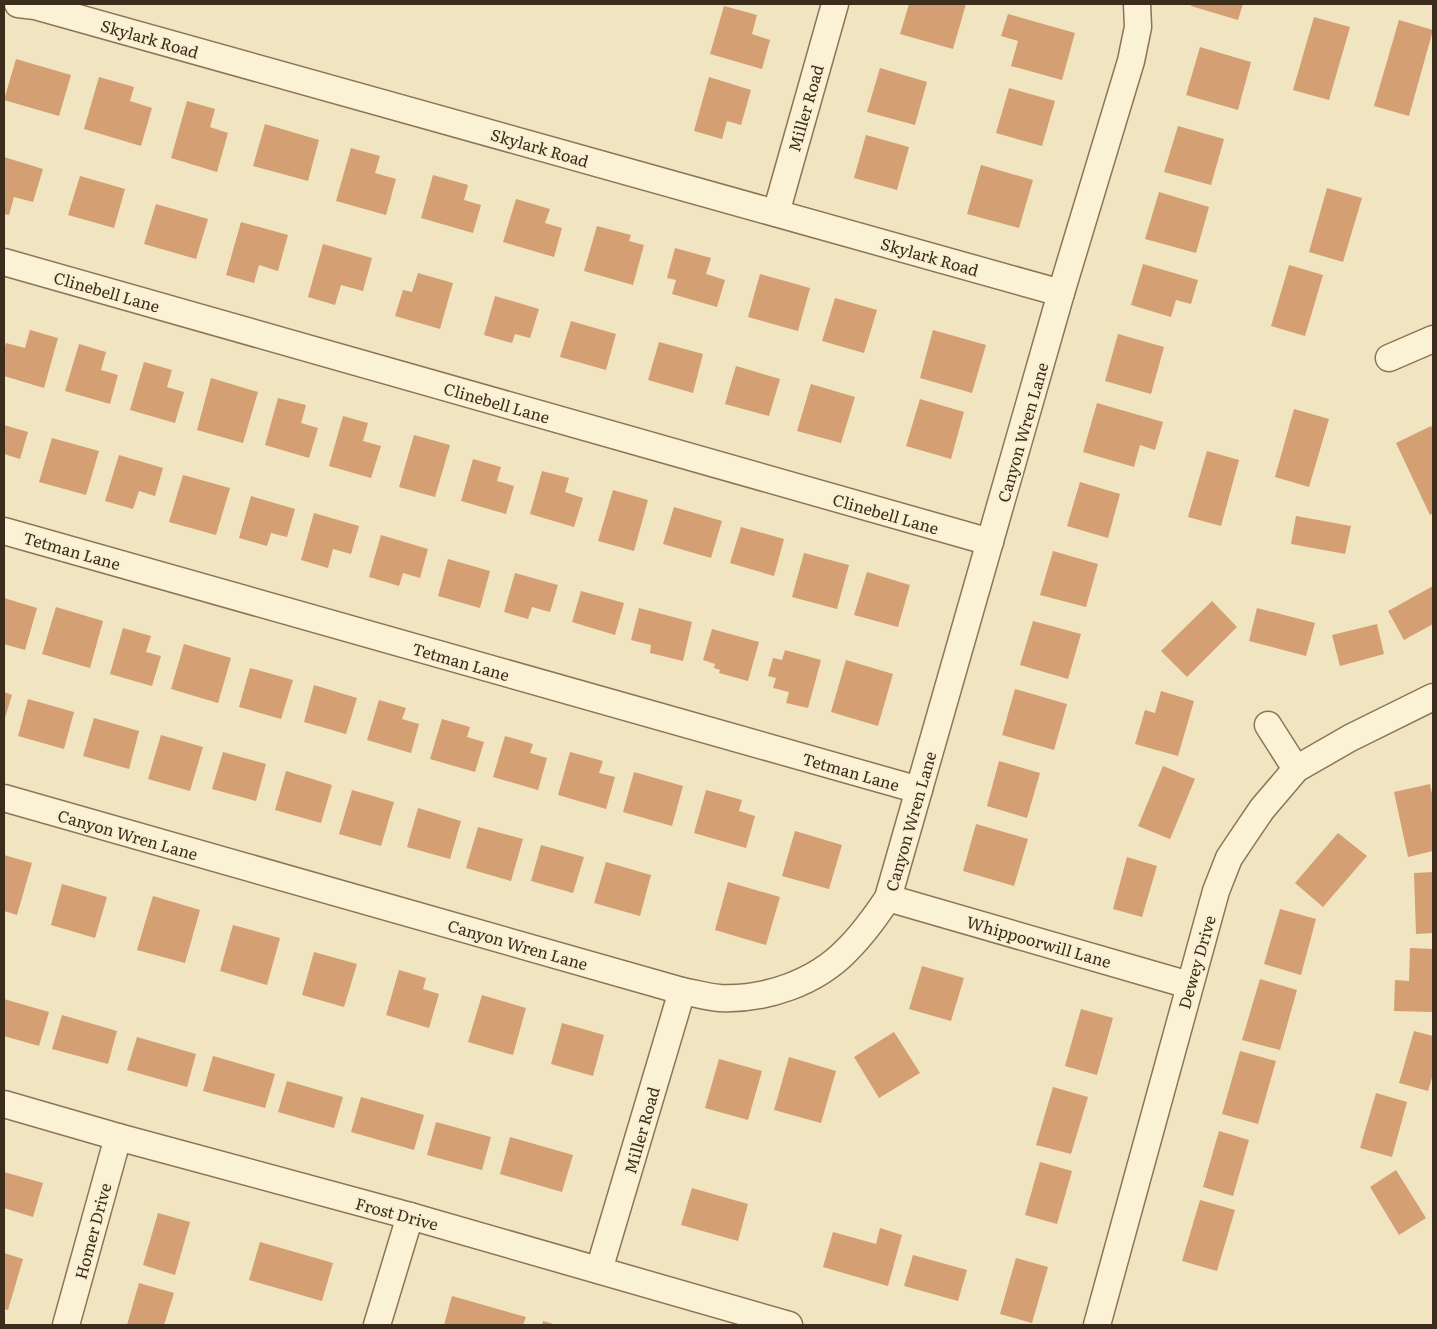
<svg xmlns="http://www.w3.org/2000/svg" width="1437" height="1329" font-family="Literata,serif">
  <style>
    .building { fill: #d39f73 }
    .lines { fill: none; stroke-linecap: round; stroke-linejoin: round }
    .minor-casing { stroke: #8c7557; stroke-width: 29 }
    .minor { stroke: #fbf1d5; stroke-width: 26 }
    .labels { text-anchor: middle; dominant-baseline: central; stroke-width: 4; stroke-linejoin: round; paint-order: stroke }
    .street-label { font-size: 16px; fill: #3b2c1c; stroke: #f8eed1 }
  </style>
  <rect width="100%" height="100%" fill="#f1e5c1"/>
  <g class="building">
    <polygon points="909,4 966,4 953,49 900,34"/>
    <polygon points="1192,4 1243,4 1238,20 1191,6"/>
    <polygon points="724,6 757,15 752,34 770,40 762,69 710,54"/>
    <polygon points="1008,14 1075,33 1062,80 1011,66 1018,41 1001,36"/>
    <polygon points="1314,17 1350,27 1329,100 1293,90"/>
    <polygon points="1399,20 1433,30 1409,116 1374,106"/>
    <polygon points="1200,47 1251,62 1238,110 1186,95"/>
    <polygon points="16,59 71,75 59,116 4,100"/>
    <polygon points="880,68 927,82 915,125 867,112"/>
    <polygon points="99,77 134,87 130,101 152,108 141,146 84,129"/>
    <polygon points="709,77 751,90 741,125 727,121 722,139 694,131"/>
    <polygon points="1009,88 1055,101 1042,146 996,133"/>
    <polygon points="187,101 215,109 210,127 228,133 217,172 171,158"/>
    <polygon points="265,124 319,140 308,181 253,166"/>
    <polygon points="1178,126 1224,139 1211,185 1164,172"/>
    <polygon points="866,135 909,147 897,190 854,178"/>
    <polygon points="351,148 380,156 375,173 396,179 386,215 336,201"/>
    <polygon points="4,157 43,169 33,202 14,197 9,215 4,214"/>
    <polygon points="981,165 1033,180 1019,228 967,214"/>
    <polygon points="433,175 468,185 464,200 481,205 473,233 421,218"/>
    <polygon points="80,176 125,189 114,228 68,215"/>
    <polygon points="1327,188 1362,198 1343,262 1309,252"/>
    <polygon points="1159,192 1209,207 1196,253 1145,239"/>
    <polygon points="516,199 550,209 545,223 562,228 554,257 503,242"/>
    <polygon points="156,204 208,219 196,259 144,244"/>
    <polygon points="241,222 288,235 278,271 259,265 254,283 226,275"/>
    <polygon points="597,226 631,235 629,241 644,245 633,285 584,271"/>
    <polygon points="323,244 372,258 363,291 341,285 335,305 308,297"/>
    <polygon points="675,248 711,258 706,274 725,280 717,307 672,294 676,280 667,278"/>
    <polygon points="1143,264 1198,280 1191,304 1176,300 1171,317 1131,305"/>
    <polygon points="1289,265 1323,275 1305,336 1271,326"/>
    <polygon points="418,273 453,283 440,329 395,316 403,290 412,292"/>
    <polygon points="760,274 810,288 798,331 748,317"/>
    <polygon points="495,296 539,309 530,338 515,334 512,343 484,335"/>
    <polygon points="835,298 877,310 864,353 822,341"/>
    <polygon points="571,321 616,334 606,370 560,357"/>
    <polygon points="30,330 58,338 44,388 4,376 4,351 6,343 25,348"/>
    <polygon points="933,330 986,345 972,393 920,378"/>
    <polygon points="1118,334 1164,347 1151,394 1105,381"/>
    <polygon points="659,342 703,354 693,393 648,380"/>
    <polygon points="79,344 106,352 101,370 118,375 110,404 65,391"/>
    <polygon points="144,362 172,370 167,387 184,392 175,423 130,410"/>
    <polygon points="736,366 780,379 769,416 725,404"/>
    <polygon points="211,378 258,392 243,443 197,430"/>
    <polygon points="811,384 855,397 841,443 797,431"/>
    <polygon points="278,398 306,405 301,423 318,428 309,458 265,445"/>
    <polygon points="920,399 964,412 951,459 906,446"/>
    <polygon points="1097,403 1163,422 1155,450 1140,445 1134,467 1083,452"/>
    <polygon points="1294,409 1329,419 1309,487 1275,477"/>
    <polygon points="343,416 368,423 363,441 381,446 371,478 329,466"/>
    <polygon points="4,425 28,432 20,459 4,454"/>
    <polygon points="1431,426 1433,430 1433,513 1430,515 1396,443"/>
    <polygon points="414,435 450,445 435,497 399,487"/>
    <polygon points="52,438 99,451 86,495 39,482"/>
    <polygon points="1207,451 1239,460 1221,526 1188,517"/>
    <polygon points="119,455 163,468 155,496 139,491 133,509 105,501"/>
    <polygon points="473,459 501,467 497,481 514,486 506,514 461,501"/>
    <polygon points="542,471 569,478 565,492 583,498 574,527 530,514"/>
    <polygon points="183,475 230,488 216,535 169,522"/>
    <polygon points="1080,482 1120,494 1108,538 1067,526"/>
    <polygon points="613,490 648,500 634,551 598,541"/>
    <polygon points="251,496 295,509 287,537 271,533 267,546 239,538"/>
    <polygon points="674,507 722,521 711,558 663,544"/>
    <polygon points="314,513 359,526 351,554 333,549 328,568 301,560"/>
    <polygon points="1296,516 1351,526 1345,554 1291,544"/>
    <polygon points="741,527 784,539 774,576 730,563"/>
    <polygon points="381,535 428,549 420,578 403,573 399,586 369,577"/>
    <polygon points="1053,551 1098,564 1086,607 1040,595"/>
    <polygon points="804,553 849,565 837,609 792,597"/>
    <polygon points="448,559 490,571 480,608 438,596"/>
    <polygon points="867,572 910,585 898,627 854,615"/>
    <polygon points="515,573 558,585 550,612 532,607 528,619 504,612"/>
    <polygon points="1433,586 1433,624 1404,640 1388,611"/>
    <polygon points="581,591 624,603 615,635 572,622"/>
    <polygon points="4,598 37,608 25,650 4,644"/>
    <polygon points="1212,601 1237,627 1187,677 1161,651"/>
    <polygon points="56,607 103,621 90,668 42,654"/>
    <polygon points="639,608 692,622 683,661 650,653 651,645 631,640"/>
    <polygon points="1257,608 1315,623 1306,656 1249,641"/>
    <polygon points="1033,621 1081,634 1068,679 1020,665"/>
    <polygon points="1377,624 1384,654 1340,666 1332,635"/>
    <polygon points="123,628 151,636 146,652 161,656 152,686 110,674"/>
    <polygon points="712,629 759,642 748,681 719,673 720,670 714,668 715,664 703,660"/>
    <polygon points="184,644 231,658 218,703 171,689"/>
    <polygon points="785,650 821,660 808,708 786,703 789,692 773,688 776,678 768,676 773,658 782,660"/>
    <polygon points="846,660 893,674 878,726 831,712"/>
    <polygon points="250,668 293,680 281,719 239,707"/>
    <polygon points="314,685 357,698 346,734 304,722"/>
    <polygon points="1015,689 1067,704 1054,750 1002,735"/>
    <polygon points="1161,691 1194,701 1178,756 1135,744 1145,710 1155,713"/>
    <polygon points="4,692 12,695 4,721"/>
    <polygon points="28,699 74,712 64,749 18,736"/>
    <polygon points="379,700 406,708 402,719 419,724 411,753 367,740"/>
    <polygon points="94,718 139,731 129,769 83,756"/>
    <polygon points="442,719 470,727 467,737 484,742 475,772 430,759"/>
    <polygon points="161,735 203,747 190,791 148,779"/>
    <polygon points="505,736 533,744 530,753 547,758 538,790 493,777"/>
    <polygon points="223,752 266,764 256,801 212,789"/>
    <polygon points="570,752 603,761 599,773 615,777 606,809 558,795"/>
    <polygon points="999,761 1040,773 1027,818 987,806"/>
    <polygon points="1163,766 1195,779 1170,839 1138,826"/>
    <polygon points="286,771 332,785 321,823 275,810"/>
    <polygon points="634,772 683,786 672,826 623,812"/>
    <polygon points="1430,784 1433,799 1433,851 1408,857 1394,792"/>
    <polygon points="352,790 394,802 381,846 339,834"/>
    <polygon points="706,790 742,800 739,811 755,816 746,848 694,833"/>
    <polygon points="418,808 461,821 450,859 407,847"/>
    <polygon points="976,824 1028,839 1014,886 963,871"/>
    <polygon points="478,827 523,839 511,881 466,868"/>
    <polygon points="795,831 842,845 829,889 782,876"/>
    <polygon points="1338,833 1367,856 1323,907 1295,883"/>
    <polygon points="541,845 584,857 573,893 531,881"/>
    <polygon points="4,855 32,863 17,915 4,911"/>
    <polygon points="1127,857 1157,866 1142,917 1113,909"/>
    <polygon points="606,862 651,875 640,916 594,903"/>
    <polygon points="1433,872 1433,933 1416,934 1414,873"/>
    <polygon points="728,882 780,897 766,945 715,930"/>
    <polygon points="62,884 107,897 95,938 51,925"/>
    <polygon points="153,896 200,910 185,963 137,950"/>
    <polygon points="1280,909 1316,919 1301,975 1264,964"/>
    <polygon points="233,925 280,938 267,985 220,971"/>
    <polygon points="1410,948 1433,949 1433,1012 1394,1011 1395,980 1409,981"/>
    <polygon points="314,952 357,964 344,1007 302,995"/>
    <polygon points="922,966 964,978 951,1021 909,1009"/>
    <polygon points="399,970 426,978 423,989 439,994 429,1028 386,1015"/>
    <polygon points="1260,979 1297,990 1280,1050 1242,1040"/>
    <polygon points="482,995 526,1008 513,1055 468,1042"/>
    <polygon points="4,999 49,1012 39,1046 4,1036"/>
    <polygon points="1081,1009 1113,1018 1097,1075 1065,1066"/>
    <polygon points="62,1015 117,1031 108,1064 52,1049"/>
    <polygon points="562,1023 604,1035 593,1076 551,1064"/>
    <polygon points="1414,1031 1433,1036 1433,1074 1428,1091 1399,1083"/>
    <polygon points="894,1032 920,1073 879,1098 854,1057"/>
    <polygon points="137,1037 196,1054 187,1087 127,1070"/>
    <polygon points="1240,1051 1276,1061 1258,1124 1222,1114"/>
    <polygon points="213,1056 275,1074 265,1108 203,1091"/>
    <polygon points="789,1057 836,1071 821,1123 774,1110"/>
    <polygon points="719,1059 762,1071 748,1120 705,1108"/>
    <polygon points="287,1081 343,1097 334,1128 278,1112"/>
    <polygon points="1053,1087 1088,1097 1071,1154 1036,1145"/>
    <polygon points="1376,1093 1407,1102 1392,1157 1360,1148"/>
    <polygon points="361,1097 424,1115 414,1150 351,1132"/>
    <polygon points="436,1122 491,1137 482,1170 427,1155"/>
    <polygon points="1219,1131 1249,1140 1233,1196 1203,1187"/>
    <polygon points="510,1137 573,1155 562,1192 500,1174"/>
    <polygon points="1040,1162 1072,1171 1057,1224 1025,1215"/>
    <polygon points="1396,1170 1426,1218 1399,1235 1370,1187"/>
    <polygon points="4,1172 43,1183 33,1217 4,1208"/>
    <polygon points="692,1188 748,1204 738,1241 681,1225"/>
    <polygon points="1200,1200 1235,1210 1217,1271 1182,1261"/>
    <polygon points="158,1213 190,1222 175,1275 143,1265"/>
    <polygon points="880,1228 902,1235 888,1286 823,1267 833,1232 876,1244"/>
    <polygon points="260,1242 333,1263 322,1301 249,1280"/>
    <polygon points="4,1253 23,1259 8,1310 4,1309"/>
    <polygon points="913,1255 967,1270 958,1301 904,1286"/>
    <polygon points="1016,1258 1048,1267 1032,1323 1000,1314"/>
    <polygon points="139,1283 174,1293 164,1325 127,1325"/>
    <polygon points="452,1296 526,1317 523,1325 444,1325"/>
    <polygon points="543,1321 557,1325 542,1325"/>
  </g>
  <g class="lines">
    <g class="minor-casing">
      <g id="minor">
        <polyline points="18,4 35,6 1061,293"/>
        <polyline points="776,213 835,4"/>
        <polyline points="4,262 990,542"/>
        <polyline points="1389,358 1433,339"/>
        <polyline points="4,531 919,790"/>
        <polyline points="1268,725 1296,769"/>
        <path d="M4,798l678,193c12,2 25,6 38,7 45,2 96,-15 128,-49 16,-16 28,-33 40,-51l173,-605 70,-232 7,-34 -1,-23"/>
        <polyline points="888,898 1189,985"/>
        <polyline points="4,1104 118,1137 410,1216 789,1325"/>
        <polyline points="599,1270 682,991"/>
        <polyline points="66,1325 118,1137"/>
        <polyline points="377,1325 410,1216"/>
        <polyline points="1097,1325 1216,891 1229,858 1245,834 1262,809 1296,769 1350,738 1433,697"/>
      </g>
    </g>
    <use href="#minor" class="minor"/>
  </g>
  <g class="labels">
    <g class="street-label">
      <text transform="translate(150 38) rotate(16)">Skylark Road</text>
      <text transform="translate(805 108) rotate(-74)">Miller Road</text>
      <text transform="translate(540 147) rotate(16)">Skylark Road</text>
      <text transform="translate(930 256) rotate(16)">Skylark Road</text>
      <text transform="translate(107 291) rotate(16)">Clinebell Lane</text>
      <text transform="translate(497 402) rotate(16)">Clinebell Lane</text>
      <text transform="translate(1022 432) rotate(-74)">Canyon Wren Lane</text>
      <text transform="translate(886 513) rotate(16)">Clinebell Lane</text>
      <text transform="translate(72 550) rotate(16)">Tetman Lane</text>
      <text transform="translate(461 661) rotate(16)">Tetman Lane</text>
      <text transform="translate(851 771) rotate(16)">Tetman Lane</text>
      <text transform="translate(910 821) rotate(-74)">Canyon Wren Lane</text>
      <text transform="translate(128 834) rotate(16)">Canyon Wren Lane</text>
      <text transform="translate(1039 941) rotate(16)">Whippoorwill Lane</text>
      <text transform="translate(518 944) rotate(16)">Canyon Wren Lane</text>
      <text transform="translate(1196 962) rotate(-74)">Dewey Drive</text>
      <text transform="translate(641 1130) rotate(-74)">Miller Road</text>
      <text transform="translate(397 1213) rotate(15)">Frost Drive</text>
      <text transform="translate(92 1231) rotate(-75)">Homer Drive</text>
    </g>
  </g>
  <rect width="1437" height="1329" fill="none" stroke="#3b2c1c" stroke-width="10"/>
</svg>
